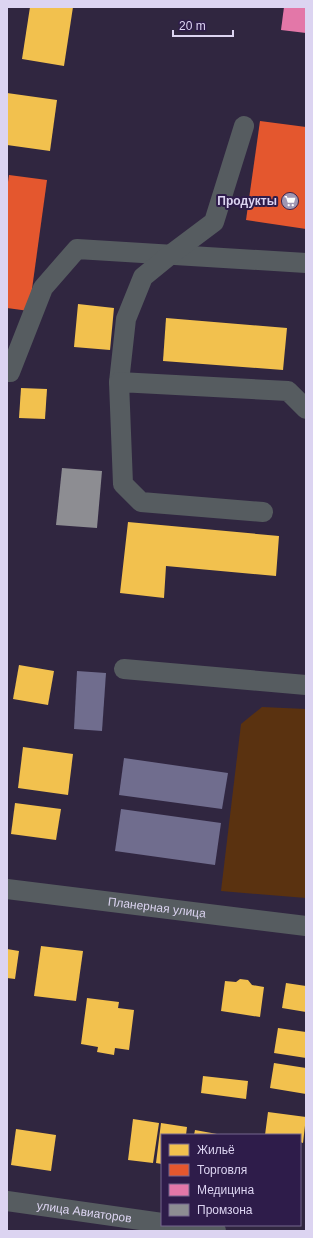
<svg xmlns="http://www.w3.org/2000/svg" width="313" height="1238" font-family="Arial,sans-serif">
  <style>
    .green { fill: #5a3210 }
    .homes { fill: #f2c14e }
    .shops { fill: #e4572e }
    .health { fill: #e377a8 }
    .industry { fill: #8d8d92 }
    .building { fill: #706d8e }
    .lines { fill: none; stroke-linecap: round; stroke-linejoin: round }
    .minor { stroke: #565c60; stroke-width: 20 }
    .labels { text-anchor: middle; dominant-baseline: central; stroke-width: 4; stroke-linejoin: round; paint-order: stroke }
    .poi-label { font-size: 12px; font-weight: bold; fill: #dcd4f1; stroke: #2e1c4a; text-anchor: end }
    .street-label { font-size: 12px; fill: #dcd4f1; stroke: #2e1c4a }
  </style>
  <rect width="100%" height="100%" fill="#302640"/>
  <polygon class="green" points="262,707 306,709 306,898 221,891 241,724"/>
  <g class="homes">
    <polygon points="30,7 73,7 64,66 22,59"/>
    <polygon points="7,93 57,100 50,151 7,145"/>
    <polygon points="78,304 114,308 110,350 74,347"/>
    <polygon points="166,318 287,328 283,370 163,361"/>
    <polygon points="21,388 47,389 45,419 19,418"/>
    <polygon points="128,522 279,536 276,576 166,566 164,598 120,593"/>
    <polygon points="19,665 54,671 48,705 13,699"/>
    <polygon points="23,747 73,754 68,795 18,788"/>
    <polygon points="15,803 61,809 56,840 11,834"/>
    <polygon points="41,946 83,951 76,1001 34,996"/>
    <polygon points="7,949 19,951 15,979 7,978"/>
    <polygon points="240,979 248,980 252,985 264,987 260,1017 221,1011 225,981 236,982"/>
    <polygon points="286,983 306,986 306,1012 282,1008"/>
    <polygon points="87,998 119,1002 118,1008 134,1010 129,1050 115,1048 114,1055 97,1052 98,1047 81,1044"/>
    <polygon points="278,1028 306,1032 306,1058 274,1053"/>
    <polygon points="274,1063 306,1068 306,1094 270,1088"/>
    <polygon points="203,1076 248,1081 246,1099 201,1093"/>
    <polygon points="268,1112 306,1117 303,1143 300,1142 300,1135 265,1135"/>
    <polygon points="133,1119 159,1123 153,1163 128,1160"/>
    <polygon points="161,1123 187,1127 186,1135 162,1135 162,1164 156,1163"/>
    <polygon points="16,1129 56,1135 51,1171 11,1165"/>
    <polygon points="195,1130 217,1134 217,1135 194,1135"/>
  </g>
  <g class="shops">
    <polygon points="260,121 306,127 306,229 246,220"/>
    <polygon points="9,175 47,180 29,311 7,308 7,189"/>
  </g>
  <polygon class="health" points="284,7 306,7 306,33 281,30"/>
  <polygon class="industry" points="62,468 102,471 97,528 56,525"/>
  <g class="building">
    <polygon points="77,671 106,673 102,731 74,729"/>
    <polygon points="124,758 228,773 222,809 119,795"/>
    <polygon points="121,809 221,823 215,865 115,851"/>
  </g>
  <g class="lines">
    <g class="minor">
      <polyline points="7,372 10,372 43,288 77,249 306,263"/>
      <polyline points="119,382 126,319 143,277 170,255 214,222 244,126"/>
      <polyline points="263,512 141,502 123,484 119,382 288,391 306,409"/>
      <polyline points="124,669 306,685"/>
      <path id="s1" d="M7,889l299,37"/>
      <path id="s2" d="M7,1201l155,22"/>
      <polyline points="174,1225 216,1231"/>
    </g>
  </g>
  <defs>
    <g id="supermarket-disc" transform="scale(0.9)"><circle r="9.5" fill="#a097b3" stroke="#2e1c4a"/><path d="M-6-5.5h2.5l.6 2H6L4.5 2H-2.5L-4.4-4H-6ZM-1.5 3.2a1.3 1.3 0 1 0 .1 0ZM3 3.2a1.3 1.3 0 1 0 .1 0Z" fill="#fff"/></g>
  </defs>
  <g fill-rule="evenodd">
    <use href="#supermarket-disc" x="290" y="201"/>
  </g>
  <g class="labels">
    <g class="poi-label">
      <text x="277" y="201">Продукты</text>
    </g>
    <g class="street-label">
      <text stroke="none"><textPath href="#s1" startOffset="151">Планерная улица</textPath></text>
      <text stroke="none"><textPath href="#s2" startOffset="78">улица Авиаторов</textPath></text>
    </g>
  </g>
  <rect width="313" height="1238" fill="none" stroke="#dcd4f1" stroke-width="16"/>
  <rect x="161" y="1134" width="140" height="92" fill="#2e1c4a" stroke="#74668d"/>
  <rect x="169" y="1144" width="20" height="12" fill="#f2c14e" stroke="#74668d"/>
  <text x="197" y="1154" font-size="12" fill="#dcd4f1">Жильё</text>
  <rect x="169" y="1164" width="20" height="12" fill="#e4572e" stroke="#74668d"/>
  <text x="197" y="1174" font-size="12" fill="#dcd4f1">Торговля</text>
  <rect x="169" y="1184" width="20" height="12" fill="#e377a8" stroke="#74668d"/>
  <text x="197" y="1194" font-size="12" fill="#dcd4f1">Медицина</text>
  <rect x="169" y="1204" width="20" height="12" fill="#8d8d92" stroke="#74668d"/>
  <text x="197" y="1214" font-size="12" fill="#dcd4f1">Промзона</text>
  <path d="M173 30v6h60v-6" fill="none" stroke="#dcd4f1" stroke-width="2"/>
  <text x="179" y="30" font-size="12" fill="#dcd4f1" stroke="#2e1c4a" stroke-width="3" paint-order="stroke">20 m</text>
</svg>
